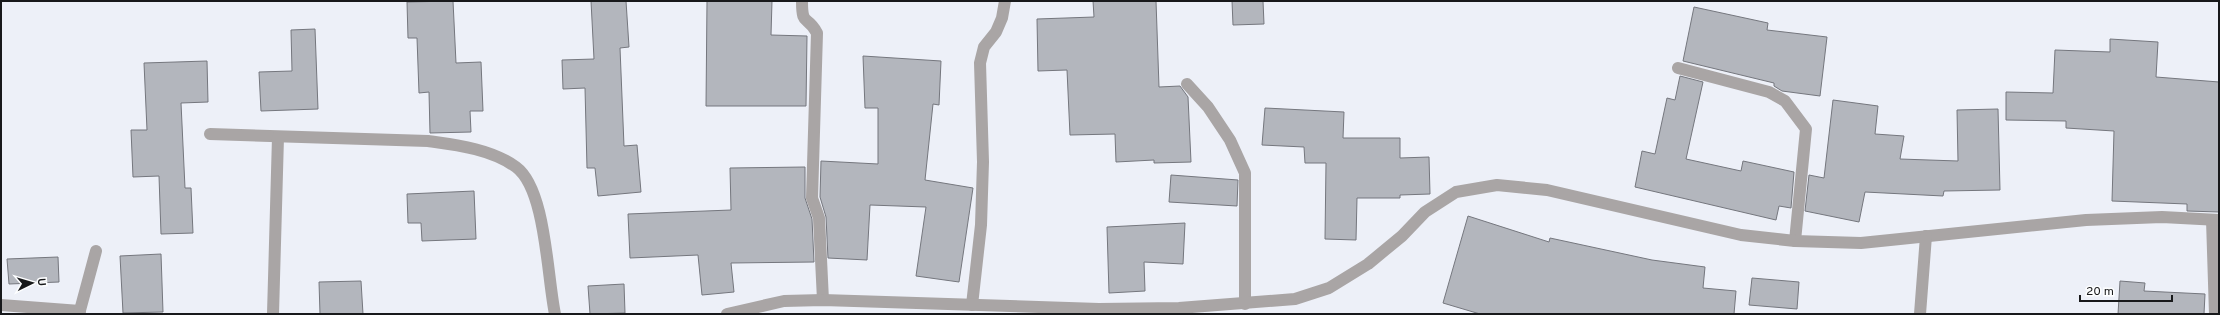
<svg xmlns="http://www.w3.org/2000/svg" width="2220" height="315" font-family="Overpass,sans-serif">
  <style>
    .building { fill: #b3b6bd; stroke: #75777e }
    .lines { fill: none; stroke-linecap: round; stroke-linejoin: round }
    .minor { stroke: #a9a5a5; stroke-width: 12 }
  </style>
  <rect width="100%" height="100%" fill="#edf0f8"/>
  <g class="building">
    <polygon points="453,1 456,63 481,62 483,111 470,111 471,132 430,133 429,92 419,93 417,38 408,38 407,2"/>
    <polygon points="591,1 626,1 629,47 620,48 624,146 637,145 641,192 598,196 595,168 587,168 585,88 563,89 562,60 594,59"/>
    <polygon points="707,1 772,1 771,35 807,36 806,106 706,106"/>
    <polygon points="1093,1 1156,1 1159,87 1180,86 1188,97 1191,162 1154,163 1154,160 1116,162 1115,134 1070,135 1067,70 1038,71 1037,19 1094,17"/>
    <polygon points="1232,1 1263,1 1264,24 1233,25"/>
    <polygon points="1694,7 1768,23 1767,30 1827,37 1820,96 1782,91 1774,86 1774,83 1683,61"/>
    <polygon points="315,29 318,109 261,111 259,72 292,71 291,30"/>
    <polygon points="2110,39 2158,42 2156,77 2219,82 2219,212 2187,211 2187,204 2112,201 2114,131 2066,128 2066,121 2006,120 2006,92 2053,93 2055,50 2110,52"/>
    <polygon points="863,56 941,61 939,105 933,104 925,180 973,188 959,282 916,276 926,207 870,205 867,260 828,258 826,217 820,197 821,161 878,164 878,108 865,108"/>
    <polygon points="207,61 208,102 181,103 185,188 191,188 193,233 161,234 159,176 133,177 131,130 147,130 144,63"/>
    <polygon points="1680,76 1703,82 1686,159 1741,171 1743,161 1794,172 1791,208 1779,206 1776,220 1635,187 1642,151 1655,154 1667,98 1675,100"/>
    <polygon points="1833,100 1878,106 1875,134 1904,136 1900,159 1958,161 1957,110 1998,109 2000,190 1944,191 1943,196 1865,192 1859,222 1805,211 1809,175 1824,178"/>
    <polygon points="1265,108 1344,112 1343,138 1400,138 1400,158 1429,157 1430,194 1400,195 1400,198 1357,198 1356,240 1325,239 1326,163 1305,163 1304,147 1262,145"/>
    <polygon points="805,167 805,198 812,219 814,262 731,263 734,292 702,295 698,255 630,258 628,214 731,210 730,168"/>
    <polygon points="1171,175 1238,180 1237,206 1169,202"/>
    <polygon points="474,191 476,239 422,241 421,223 408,223 407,194"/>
    <polygon points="1468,216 1549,242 1550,238 1652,260 1705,267 1703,288 1736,291 1734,314 1480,314 1443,303"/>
    <polygon points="1185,223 1183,264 1144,262 1145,291 1109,293 1107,227"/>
    <polygon points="161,254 163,312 123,313 120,256"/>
    <polygon points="58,257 59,282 9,284 7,259"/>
    <polygon points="1752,278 1799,282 1797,309 1749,305"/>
    <polygon points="361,281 363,314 320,314 319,282"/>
    <polygon points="2120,281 2145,283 2144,291 2205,294 2204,314 2118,314"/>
    <polygon points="624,284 625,313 590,314 588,286"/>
  </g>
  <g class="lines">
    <g class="minor">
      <path d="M802,1c0,27 5,13 15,32l-5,165 7,20 4,82"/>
      <polyline points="1678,68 1769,92 1785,101 1806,129 1795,241"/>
      <polyline points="1187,84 1208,107 1230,140 1245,173 1245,304"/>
      <path d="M210,134l218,7c29,4 63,8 88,26 30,22 31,109 39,147"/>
      <polyline points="2212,220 2215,314"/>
      <polyline points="1,305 80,311"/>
      <polyline points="972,305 981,225 983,162 980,63 984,47 996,32 1002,18 1005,1"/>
      <polyline points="79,314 96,251"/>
      <polyline points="273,314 278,137"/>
      <polyline points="727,314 784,301 823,300 1099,309 1179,308 1295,299 1329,288 1368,264 1402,236 1425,212 1456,192 1497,185 1547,190 1741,235 1795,241 1861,243 2086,220 2162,217 2219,220"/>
      <polyline points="1920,314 1926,236"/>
    </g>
  </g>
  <rect width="2220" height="315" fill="none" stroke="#18191b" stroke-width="4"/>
  <g transform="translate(32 283) rotate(85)" stroke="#fdfeff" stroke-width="3" paint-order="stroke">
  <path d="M0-3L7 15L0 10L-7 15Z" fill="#18191b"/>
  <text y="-6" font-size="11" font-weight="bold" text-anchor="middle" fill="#18191b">U</text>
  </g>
  <path d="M2080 295v6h92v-6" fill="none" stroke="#18191b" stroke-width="2"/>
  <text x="2086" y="295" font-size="12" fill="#18191b" stroke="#fdfeff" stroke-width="3" paint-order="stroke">20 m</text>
</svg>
